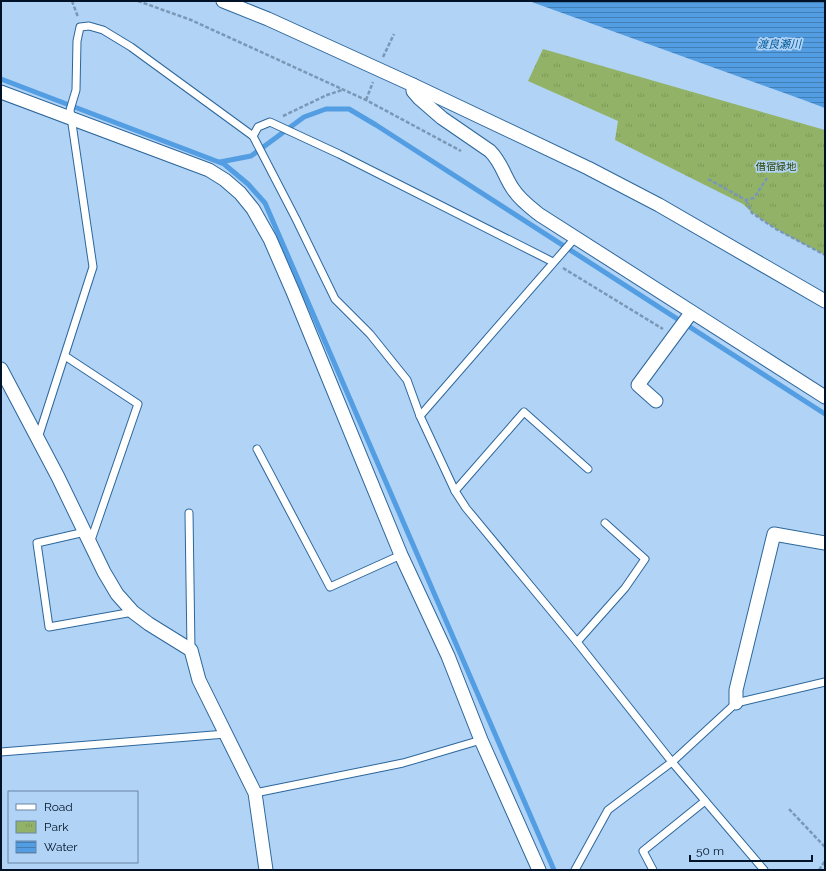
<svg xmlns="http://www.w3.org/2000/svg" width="826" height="871" font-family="Raleway,'Noto Sans JP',sans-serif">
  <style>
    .park { fill: url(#park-tufts) }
    .water { fill: url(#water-rules) }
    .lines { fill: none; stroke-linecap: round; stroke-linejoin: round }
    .stream { stroke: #539de2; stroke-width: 5 }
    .lane-casing { stroke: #2d679b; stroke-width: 9 }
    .street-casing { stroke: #2d679b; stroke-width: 15 }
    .path { stroke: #7a98b6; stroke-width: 2.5; stroke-dasharray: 4 2; stroke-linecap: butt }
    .lane { stroke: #fff; stroke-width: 7 }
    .street { stroke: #fff; stroke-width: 13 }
    .labels { text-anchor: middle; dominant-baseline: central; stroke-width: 3.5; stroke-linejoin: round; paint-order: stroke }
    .park-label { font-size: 10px; fill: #2d4500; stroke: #b0d3f6 }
    .water-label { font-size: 11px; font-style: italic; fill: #005998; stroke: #b0d3f6 }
  </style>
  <defs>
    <pattern id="park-tufts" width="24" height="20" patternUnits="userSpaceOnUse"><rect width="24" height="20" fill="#92b367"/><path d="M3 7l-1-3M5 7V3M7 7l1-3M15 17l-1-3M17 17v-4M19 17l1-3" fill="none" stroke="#7c9959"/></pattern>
    <pattern id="water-rules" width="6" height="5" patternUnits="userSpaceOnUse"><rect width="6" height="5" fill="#539de2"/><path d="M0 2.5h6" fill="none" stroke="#427fb7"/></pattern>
  </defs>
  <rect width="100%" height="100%" fill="#b0d3f6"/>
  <path class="park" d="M543,49l282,81v125c-28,-15 -59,-28 -82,-51l-128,-64 3,-19 -90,-40z"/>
  <polygon class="water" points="529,1 825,1 825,108 801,99"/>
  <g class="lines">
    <g class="stream">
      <polyline points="1,79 224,164 248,184 265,203 554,870"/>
      <polyline points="220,162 251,156 304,117 326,109 349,109 376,125 825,414"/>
    </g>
    <g class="lane-casing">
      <g id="lane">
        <polyline points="253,136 258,127 270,122 339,154 553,262"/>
        <polyline points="65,356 138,404 90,543"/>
        <polyline points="420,416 575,238"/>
        <polyline points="38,438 93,267 70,110 76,90 77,41 80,27 89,26 103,30 131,47 253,136 296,219 335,299 370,334 407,380 420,416 455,491 466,508 577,642 672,762 764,870"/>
        <polyline points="257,449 330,587 401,555"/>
        <polyline points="455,491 524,412 588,469"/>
        <polyline points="189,513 191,650"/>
        <polyline points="85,532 37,543 49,627 133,612"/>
        <polyline points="577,642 625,588 645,559 605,523"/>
        <polyline points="1,752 226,734"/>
        <polyline points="255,793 403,763 481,740"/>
        <polyline points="575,870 608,810 672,762 736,703 825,682"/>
        <polyline points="653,870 643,851 705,801"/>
      </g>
    </g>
    <g class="street-casing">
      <g id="street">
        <polyline points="223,1 268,19 413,85 588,168 659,205 825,301"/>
        <path d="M413,85v6l6,7 23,20 48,33c12,12 14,25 23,38 7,11 17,18 27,26l285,182"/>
        <polyline points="1,92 209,170 225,180 240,193 253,209 270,239 293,292 401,555 448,656 481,740 539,870"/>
        <polyline points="1,369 58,477 104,572 117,594 133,612 149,624 191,650 199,680 255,793 266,870"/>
        <polyline points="656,401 638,385 691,313"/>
        <polyline points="736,703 736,690 774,534 825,543"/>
      </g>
    </g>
    <g class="path">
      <polyline points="72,1 78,17"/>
      <polyline points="138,1 191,20 366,100 461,151"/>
      <polyline points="383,57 394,34"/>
      <polyline points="366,100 373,82"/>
      <polyline points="283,116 327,95 342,90"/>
      <polyline points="708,179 746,200 754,198 767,178"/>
      <polyline points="746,200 752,213 776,229 825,255"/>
      <polyline points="563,268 663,329"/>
      <polyline points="789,809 825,847"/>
      <polyline points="819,870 825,861"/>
    </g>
    <use href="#lane" class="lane"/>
    <use href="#street" class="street"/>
  </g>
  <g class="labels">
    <g class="park-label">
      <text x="776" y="166">借宿緑地</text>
    </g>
    <g class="water-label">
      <text x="779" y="44">渡良瀬川</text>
    </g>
  </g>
  <rect width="826" height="871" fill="none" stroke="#001227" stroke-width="4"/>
  <rect x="8" y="791" width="130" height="72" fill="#b0d3f6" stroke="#6a86a3"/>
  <rect x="16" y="804" width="20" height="6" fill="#ffffff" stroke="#6a86a3"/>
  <text x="44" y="811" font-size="12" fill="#001227">Road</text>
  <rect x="16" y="821" width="20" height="12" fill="url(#park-tufts)" stroke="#6a86a3"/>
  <text x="44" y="831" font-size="12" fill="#001227">Park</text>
  <rect x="16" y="841" width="20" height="12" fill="url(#water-rules)" stroke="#6a86a3"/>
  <text x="44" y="851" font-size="12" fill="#001227">Water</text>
  <path d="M690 855v6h122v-6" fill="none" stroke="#001227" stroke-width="2"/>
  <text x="696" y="855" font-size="12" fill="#001227" stroke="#b0d3f6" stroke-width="3" paint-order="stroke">50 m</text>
</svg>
